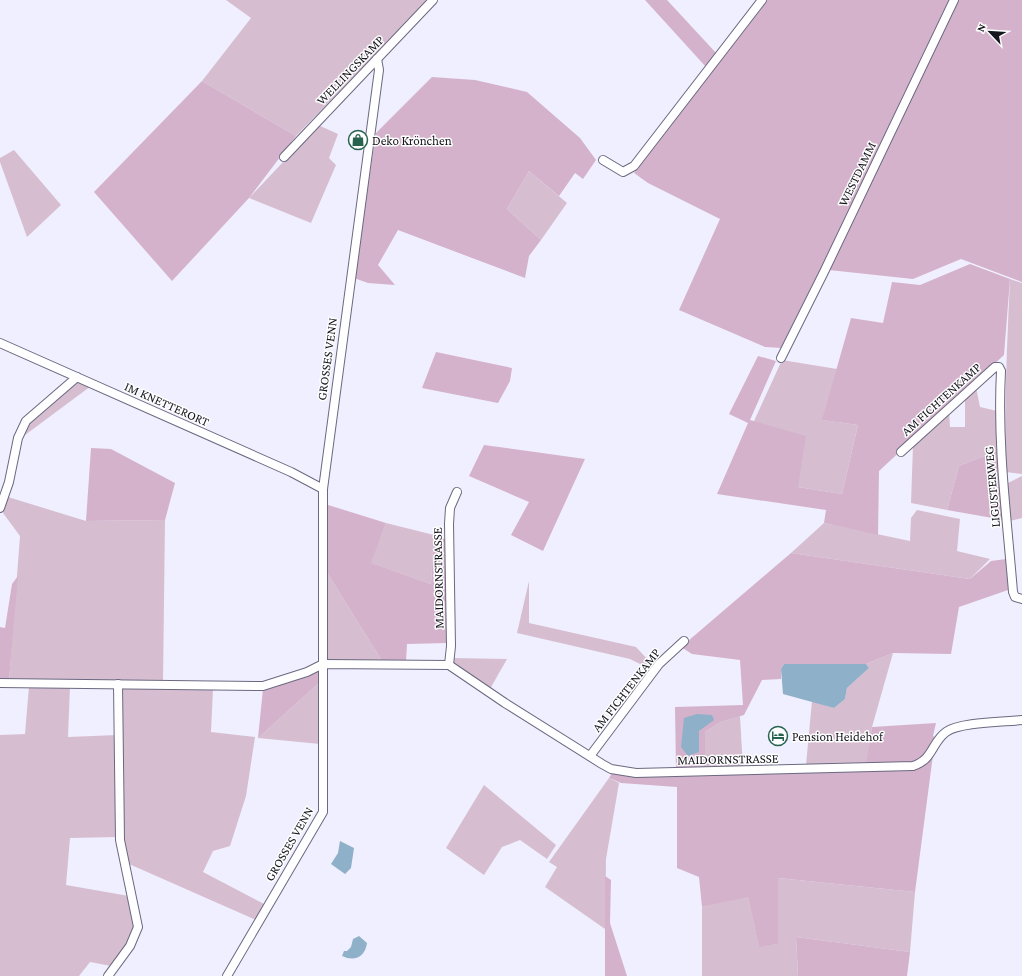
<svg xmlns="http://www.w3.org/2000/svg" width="1022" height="976" font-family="'Crimson Pro',serif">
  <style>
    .green { fill: #d6bed0 }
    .forest { fill: #d4b2cb }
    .water { fill: #8eb0c8 }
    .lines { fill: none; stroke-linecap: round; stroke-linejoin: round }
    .minor-casing { stroke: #6a6980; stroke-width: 10 }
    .minor { stroke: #fff; stroke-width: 8 }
    .labels { text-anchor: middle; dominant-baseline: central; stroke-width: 3; stroke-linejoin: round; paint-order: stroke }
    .street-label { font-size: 13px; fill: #15151e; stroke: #fefefe }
    .poi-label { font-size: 13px; fill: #15151e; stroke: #fefefe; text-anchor: start }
  </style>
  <rect width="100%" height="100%" fill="#f0efff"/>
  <g class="green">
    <polygon points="226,0 428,0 296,136 202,81 251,18"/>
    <polygon points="318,125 338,134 329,158 336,165 311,223 249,198"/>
    <polygon points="14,150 61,205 27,237 0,162 0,158"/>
    <polygon points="529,171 567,203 541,240 507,209"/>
    <path d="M1010,279l12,4v191l-16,-2c-2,-64 1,-128 4,-193z"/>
    <polygon points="782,360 837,369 823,420 858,425 842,494 798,487 754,421"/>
    <polygon points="78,381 91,386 21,438 29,422"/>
    <polygon points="976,387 980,407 997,411 999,450 959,466 947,510 911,503 913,445 949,411 950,427 965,427 965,396"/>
    <polygon points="1022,476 1022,518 1010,521 1006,484"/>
    <polygon points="8,497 86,521 165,520 163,682 9,681 20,536 3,513"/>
    <polygon points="917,510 960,519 957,551 990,559 970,579 791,553 824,523 910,541 911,518"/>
    <polygon points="386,523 434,535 431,584 370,563"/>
    <polygon points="326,571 382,661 326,662"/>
    <polygon points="529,581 529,623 636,647 650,662 646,667 630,659 517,633"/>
    <polygon points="893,653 872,727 867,765 806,765 812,701 834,708 845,699 847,688 869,668 866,664"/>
    <polygon points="452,658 507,659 490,689 452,663"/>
    <polygon points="319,683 320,744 258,738"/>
    <polygon points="29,686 70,687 68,737 117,735 117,837 70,838 66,885 129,896 135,927 126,945 111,966 90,962 79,976 0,976 0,735 25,734"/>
    <polygon points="122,689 213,689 211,732 255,737 246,796 230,846 213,851 203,872 266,905 256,920 129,864 123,841"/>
    <polygon points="740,716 743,768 705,769 705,732 721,722"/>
    <polygon points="609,778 619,783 606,859 605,929 545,887 557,867 549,862"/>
    <polygon points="484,785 556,845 547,859 520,840 502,847 484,875 446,848"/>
    <polygon points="778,878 915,892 910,952 796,937 798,976 702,976 702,907 748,896 759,946 778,944"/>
  </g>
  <g class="forest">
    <polygon points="645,0 667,0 717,54 706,67"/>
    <polygon points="766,0 949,0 822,269 782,348 765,347 679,310 720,219 648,183 634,173"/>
    <polygon points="959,0 1022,0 1022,282 961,259 913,279 829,270"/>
    <polygon points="432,77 475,80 527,92 580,138 596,160 583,179 575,173 559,196 529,171 507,209 541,240 529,256 525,278 398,230 378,265 395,285 368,283 354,278 376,133"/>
    <polygon points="202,81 296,136 249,198 172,281 94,192"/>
    <polygon points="970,264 1010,279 1004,355 879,471 878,535 824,523 826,510 717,494 748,423 729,414 758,356 776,361 750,420 806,436 798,487 842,494 858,425 822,420 851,318 883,323 892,282 920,285"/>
    <polygon points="436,352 512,368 510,381 498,403 422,388"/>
    <polygon points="484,445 585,459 543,551 511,535 529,502 469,476"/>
    <polygon points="91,448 111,449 175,483 165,520 86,521"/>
    <polygon points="999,450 1004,520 947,510 959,466"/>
    <polygon points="325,504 386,523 371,563 431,584 434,535 447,540 447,643 407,644 406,661 382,661 326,571"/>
    <polygon points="791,553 970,579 991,561 1006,559 1008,590 959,607 951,654 893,653 866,664 784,664 781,669 781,679 762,680 744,715 721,722 705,732 705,769 676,769 675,707 743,705 740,660 692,654 681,647"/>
    <polygon points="18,576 9,681 0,681 0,627 5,628 12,584"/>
    <polygon points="318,669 319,683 258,738 263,689"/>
    <polygon points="936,723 933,736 941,740 933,755 915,892 778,878 778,944 759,947 748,897 702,907 699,877 677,868 677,787 621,783 609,778 612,773 623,775 865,771 872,727"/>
    <polygon points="605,876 611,880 610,923 627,976 605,976"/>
    <polygon points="796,937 910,952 907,976 798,976"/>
  </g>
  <g class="water">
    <polygon points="784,664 866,664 869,668 847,688 845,699 834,708 783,694 781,669"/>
    <polygon points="697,714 712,715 714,720 699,731 699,752 688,756 681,747 684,718"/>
    <polygon points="340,841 354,848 351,868 345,874 331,864 338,853"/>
    <path d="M359,936l8,7c-2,14 -12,19 -25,13l2,-5h3l4,-4 2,-8z"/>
  </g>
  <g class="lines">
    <g class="minor-casing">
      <g id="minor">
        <polyline points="284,157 433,0"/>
        <polyline points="603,160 623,172 634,166 762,0"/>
        <polyline points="0,343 291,472 323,489"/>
        <polyline points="781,358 824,272 954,0"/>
        <path d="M901,452l94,-85h4l2,4c-4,74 6,147 12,221l2,5 7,2"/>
        <polyline points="0,508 9,482 18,438 26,421 77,377"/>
        <polyline points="449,665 451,646 449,524 450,508 457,492"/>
        <path d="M0,683l263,3 44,-14 16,-8 126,1 56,38 97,61 9,5 25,4 277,-7c21,-7 18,-23 33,-34 13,-10 59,-10 76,-12"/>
        <polyline points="590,756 659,664 684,641"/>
        <polyline points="108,976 130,946 138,927 120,840 118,684"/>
        <polyline points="227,976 323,812 323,489 379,70 377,59"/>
      </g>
    </g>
    <use href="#minor" class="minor"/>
  </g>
  <defs>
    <g id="shop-ring" transform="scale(1)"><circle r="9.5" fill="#fefefe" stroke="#27634e" stroke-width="1.5"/><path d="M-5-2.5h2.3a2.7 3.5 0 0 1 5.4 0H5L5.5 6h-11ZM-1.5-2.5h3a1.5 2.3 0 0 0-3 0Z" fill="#27634e"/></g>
    <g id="hotel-ring" transform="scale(1)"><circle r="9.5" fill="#fefefe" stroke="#27634e" stroke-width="1.5"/><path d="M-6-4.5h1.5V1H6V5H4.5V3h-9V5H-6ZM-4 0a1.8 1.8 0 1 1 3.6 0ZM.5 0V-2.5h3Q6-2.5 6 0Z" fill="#27634e"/></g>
  </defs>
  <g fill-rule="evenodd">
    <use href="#shop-ring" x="358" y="140"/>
    <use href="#hotel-ring" x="778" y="736"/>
  </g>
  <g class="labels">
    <g class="street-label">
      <text transform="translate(350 70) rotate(-46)">WELLINGSKAMP</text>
      <text transform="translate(857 174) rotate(-64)">WESTDAMM</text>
      <text transform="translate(327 359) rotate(-82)">GROSSES VENN</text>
      <text transform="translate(941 399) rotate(-42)">AM FICHTENKAMP</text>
      <text transform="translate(167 404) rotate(24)">IM KNETTERORT</text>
      <text transform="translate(992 487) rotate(-95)">LIGUSTERWEG</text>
      <text transform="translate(438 578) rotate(-91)">MAIDORNSTRASSE</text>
      <text transform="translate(626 690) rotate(-52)">AM FICHTENKAMP</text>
      <text transform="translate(728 759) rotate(-1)">MAIDORNSTRASSE</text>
      <text transform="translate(289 844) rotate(-60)">GROSSES VENN</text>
    </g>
    <g class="poi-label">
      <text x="372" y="140">Deko Krönchen</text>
      <text x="792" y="736">Pension Heidehof</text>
    </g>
  </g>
  <g transform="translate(990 32) rotate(295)" stroke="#fefefe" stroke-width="3" paint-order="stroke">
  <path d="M0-3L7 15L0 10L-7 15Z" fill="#15151e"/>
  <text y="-6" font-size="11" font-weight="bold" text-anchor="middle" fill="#15151e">N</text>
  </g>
</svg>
